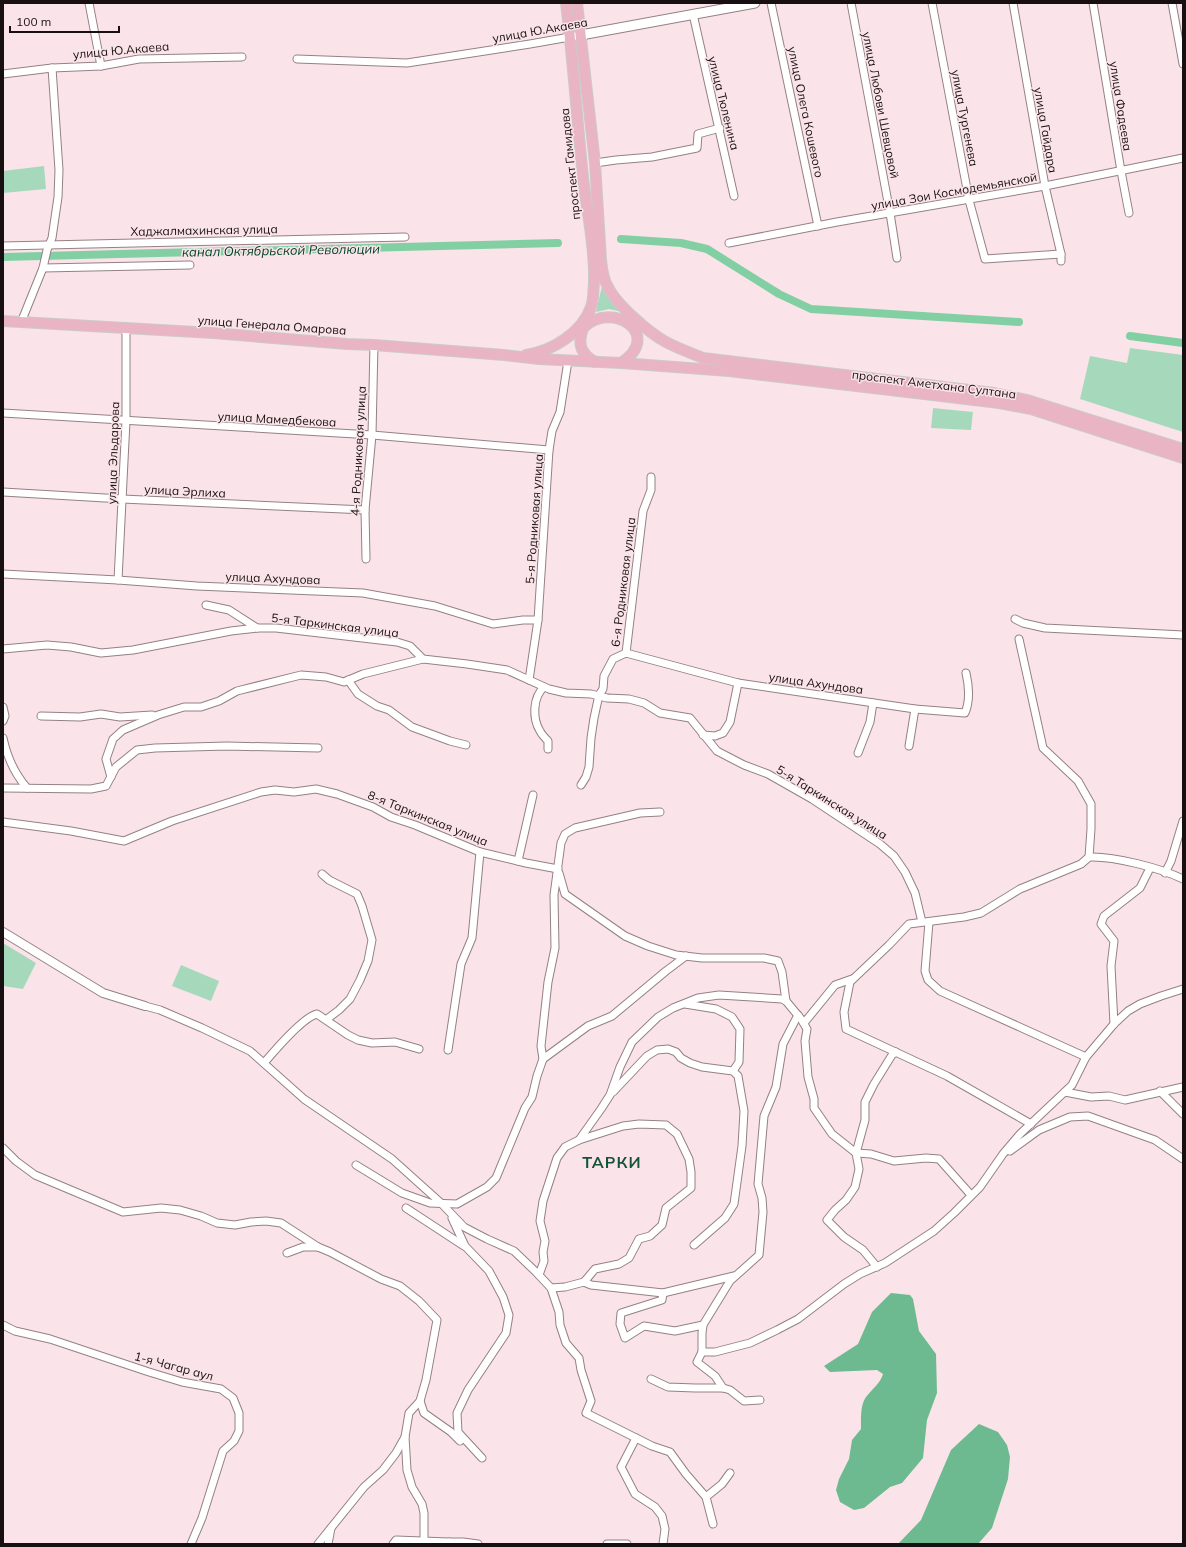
<svg xmlns="http://www.w3.org/2000/svg" width="1186" height="1547" font-family="Mulish,sans-serif">
  <style>
    .green { fill: #a6d9bb }
    .forest { fill: #6eba90 }
    .lines { fill: none; stroke-linecap: round; stroke-linejoin: round }
    .canal { stroke: #83cfa4; stroke-width: 8 }
    .minor-casing { stroke: #948085; stroke-width: 9 }
    .tertiary-casing { stroke: #948085; stroke-width: 10 }
    .secondary-casing { stroke: #948085; stroke-width: 11 }
    .primary-casing { stroke: #cccacb; stroke-width: 12 }
    .minor { stroke: #fff; stroke-width: 7 }
    .tertiary { stroke: #fff; stroke-width: 8 }
    .secondary { stroke: #fff; stroke-width: 9 }
    .primary { stroke: #e9b4c4; stroke-width: 10 }
    .labels { text-anchor: middle; dominant-baseline: central; stroke-width: 3; stroke-linejoin: round; paint-order: stroke }
    .street-label { font-size: 12px; fill: #170f11; stroke: #fae4e9 }
    .water-label { font-size: 13px; font-style: italic; fill: #014328; stroke: #fae4e9 }
    .district-label { font-size: 16px; font-weight: bold; letter-spacing: 1px; fill: #165437; stroke: #fae4e9 }
  </style>
  <rect width="100%" height="100%" fill="#fae4e9"/>
  <g class="green">
    <polygon points="44,166 46,189 3,193 3,171"/>
    <polygon points="602,286 623,312 609,309 596,312"/>
    <polygon points="1130,348 1183,355 1183,432 1080,399 1090,356 1127,363"/>
    <polygon points="933,408 973,412 971,430 931,428"/>
    <polygon points="3,943 36,963 23,989 3,986"/>
    <polygon points="181,965 219,981 211,1001 172,986"/>
  </g>
  <g class="forest">
    <path d="M891,1293l19,2 3,4 6,32 17,23 1,39 -10,27 -4,38 -21,25 -12,4 -26,21 -10,2 -14,-8 -4,-12 3,-11 10,-20 3,-19 9,-11c0,-10 -1,-24 5,-32 6,-8 14,-13 17,-23l-6,-4 -47,2 -6,-6 34,-22 14,-32z"/>
    <polygon points="979,1424 998,1432 1007,1445 1010,1457 1008,1479 992,1528 978,1544 898,1544 921,1520 951,1450"/>
  </g>
  <g class="lines">
    <g class="canal">
      <polyline points="621,239 681,243 707,249 779,294 811,309 1019,322"/>
      <polyline points="3,257 558,243"/>
      <polyline points="1130,336 1183,343"/>
    </g>
    <g class="minor-casing">
      <g id="minor">
        <polyline points="89,3 101,66"/>
        <polyline points="771,3 818,226"/>
        <polyline points="851,3 890,213 897,258"/>
        <polyline points="932,3 969,200 985,259 1061,254"/>
        <polyline points="1013,3 1045,186 1061,254 1061,261"/>
        <polyline points="1093,3 1121,171 1129,213"/>
        <polyline points="1172,3 1183,64"/>
        <polyline points="693,14 734,196"/>
        <polyline points="297,59 407,63 530,44 581,35"/>
        <polyline points="3,74 52,68 101,66 139,59 242,57"/>
        <polyline points="595,163 616,160 652,157 697,148 698,134 720,128"/>
        <polyline points="729,243 837,222 1045,186 1183,158"/>
        <polyline points="3,246 405,237"/>
        <polyline points="43,268 190,265"/>
        <polyline points="22,320 43,268 47,250 52,238 58,197 59,170 52,68"/>
        <polyline points="3,413 372,435 549,450"/>
        <polyline points="3,492 122,499 365,510"/>
        <polyline points="366,559 365,510 372,435 374,344"/>
        <polyline points="3,574 118,580 197,586 363,593 435,606 493,624 523,620 538,620"/>
        <polyline points="118,580 126,421 126,327"/>
        <polyline points="206,605 229,610 257,628"/>
        <polyline points="1015,619 1023,623 1045,628 1183,635"/>
        <polyline points="1019,639 1043,748 1078,781 1091,804 1091,829 1089,857"/>
        <polyline points="3,649 47,645 71,647 101,653 133,650 231,631 257,628 276,628 397,642 410,646 423,659 467,664 507,670 549,689 566,693 591,694 607,698 629,699 644,703 660,713 690,718 717,751 744,765 768,774 812,799 880,844 894,856 905,872 915,893 922,922"/>
        <path d="M626,653l112,30 177,26 50,4c5,-12 4,-27 1,-40"/>
        <polyline points="626,653 643,511 651,490 651,477"/>
        <polyline points="348,680 358,694 377,706 389,710 412,727 450,741 466,745"/>
        <polyline points="529,680 538,620 549,450 552,431 560,412 568,361"/>
        <path d="M544,687c-11,10 -12,31 -4,44 2,4 5,7 8,10v8"/>
        <polyline points="3,707 5,716 3,721"/>
        <polyline points="41,716 80,717 101,714 120,717 152,715"/>
        <polyline points="703,735 715,736 723,733 730,722 738,683"/>
        <path d="M3,738c4,19 11,35 24,50"/>
        <polyline points="909,746 915,709"/>
        <polyline points="858,753 870,722 873,703"/>
        <polyline points="111,777 106,759 113,739 123,730 158,715 184,707 201,707 219,701 237,691 301,675 326,677 344,682 363,674 423,659"/>
        <polyline points="581,785 586,777 589,767 591,738 594,718 599,695 603,689 604,676 613,659 626,653"/>
        <polyline points="3,788 91,789 106,786 116,767 137,750 155,748 227,746 318,748"/>
        <polyline points="660,812 640,813 575,828 565,834 561,843 554,895 555,948 548,982 541,1046 543,1059 588,1026 612,1016 666,971 686,956"/>
        <polyline points="3,822 71,831 124,841 172,821 261,792 275,790 294,792 316,789 337,794 373,807 391,817 415,825 480,852 526,863 558,869"/>
        <polyline points="518,861 533,795"/>
        <polyline points="559,873 565,894 625,936 648,946 676,955 702,958 764,958 778,961 782,972 786,1001"/>
        <polyline points="1165,873 1171,861 1183,821"/>
        <polyline points="322,874 329,880 357,894 362,906 372,940 368,961 360,980 350,999 339,1010 327,1019"/>
        <polyline points="929,922 925,971 928,980 940,991 1086,1057"/>
        <polyline points="685,1004 716,1009 732,1017 740,1029 739,1062 733,1071"/>
        <polyline points="145,1006 160,1010 202,1028 250,1051 304,1099 392,1159 441,1203 464,1227 487,1239 514,1251 536,1272 551,1288 559,1312 560,1325 566,1343 579,1358 581,1370 591,1401 586,1413 652,1446 670,1452 686,1474 706,1497 722,1484 730,1473"/>
        <polyline points="804,1023 835,985 852,979"/>
        <polyline points="1114,1024 1111,966 1114,941 1101,924 1104,916 1140,888 1150,868"/>
        <polyline points="448,1050 461,964 472,938 480,852"/>
        <path d="M264,1063c11,-13 39,-46 53,-49l31,21 10,5 14,3 23,-1 24,7"/>
        <polyline points="1160,1091 1183,1114"/>
        <polyline points="613,1092 647,1056 657,1050 668,1049 676,1052 681,1058 690,1063 702,1067 733,1071 738,1076 744,1111 742,1146 734,1204 725,1218 694,1245"/>
        <polyline points="1065,1092 1091,1097 1109,1096 1125,1100 1183,1087"/>
        <path d="M1031,1124l-84,-48 -101,-47 -2,-17 6,-30 39,-37 20,-21 55,-7 17,-4 39,-24 61,-25 8,-7c25,-1 71,11 94,22"/>
        <polyline points="579,1140 623,1126 639,1124 666,1125 677,1134 689,1159 691,1172 691,1188 666,1208 662,1225 650,1236 639,1239 629,1258 619,1264 595,1269 584,1282"/>
        <polyline points="3,1148 16,1161 35,1175 123,1212 161,1208 180,1210 201,1216 217,1223 235,1225 251,1222 266,1221 281,1223 318,1247"/>
        <polyline points="1010,1151 1039,1130 1070,1117 1088,1116 1155,1140 1183,1159"/>
        <polyline points="356,1165 402,1193 430,1203 457,1204 487,1187 496,1178 525,1108 532,1097 537,1076 543,1059"/>
        <polyline points="406,1208 464,1246"/>
        <polyline points="452,1218 465,1246 489,1271 503,1297 509,1315 506,1333 468,1390 457,1413 458,1432 482,1458"/>
        <polyline points="287,1253 303,1247 318,1247 330,1252 381,1279 400,1286 419,1301 437,1320 426,1380 420,1401 409,1413 405,1437 407,1470 412,1487 422,1504 424,1513 424,1544"/>
        <polyline points="877,1267 863,1250 844,1237 827,1220 835,1210 846,1200 855,1187 859,1169 856,1153 865,1120 865,1102 874,1084 892,1055 896,1052"/>
        <polyline points="539,1275 544,1261 543,1252 545,1241 540,1221 543,1201 557,1158 565,1147 579,1140 601,1109 610,1095 620,1067 632,1042 658,1017 673,1008 698,998 719,995 782,999 786,1001 801,1019 807,1029 805,1041 808,1077 814,1099 814,1108 832,1134 856,1153 871,1154 894,1161 926,1158 939,1159 971,1195"/>
        <polyline points="551,1288 565,1287 584,1282 591,1285 663,1293 734,1276"/>
        <polyline points="663,1293 662,1300 621,1313 620,1324 625,1338 644,1326 675,1331 703,1325"/>
        <polyline points="3,1325 15,1331 50,1339 149,1372 182,1382 221,1389 233,1398 239,1413 239,1431 234,1441 223,1451 202,1518 191,1544"/>
        <polyline points="702,1352 715,1352 750,1343 777,1330 798,1319 844,1284 860,1274 885,1263 934,1231 954,1213 980,1187 1003,1154 1020,1134 1072,1085 1086,1057 1114,1024 1128,1011 1140,1004 1161,996 1183,989"/>
        <polyline points="651,1379 668,1387 695,1388 723,1388"/>
        <polyline points="760,1400 744,1401 730,1390 723,1388 715,1376 697,1362 702,1352 702,1333 703,1325 730,1281 759,1255 763,1212 762,1198 758,1184 764,1116 776,1087 783,1044 798,1015"/>
        <polyline points="420,1401 424,1413 451,1432 460,1441"/>
        <polyline points="636,1438 621,1467 635,1494 655,1507 662,1516 665,1529 663,1544"/>
        <polyline points="706,1497 713,1524"/>
        <polyline points="449,1542 463,1542 478,1544"/>
        <polyline points="318,1544 364,1487 383,1470 396,1453 405,1437"/>
        <polyline points="328,1544 331,1528"/>
        <polyline points="393,1544 396,1540 449,1542 449,1544"/>
        <polyline points="607,1544 627,1544"/>
      </g>
    </g>
    <g class="tertiary-casing">
      <polyline id="tertiary" points="3,932 103,993 145,1006"/>
    </g>
    <g class="secondary-casing">
      <polyline id="secondary" points="581,35 755,3"/>
    </g>
    <g class="primary-casing">
      <g id="primary">
        <path d="M577,3l18,160 6,97c1,10 2,19 7,27 8,17 41,46 58,55 11,6 25,11 37,16l291,35 33,7 156,49"/>
        <polyline points="3,321 213,333 347,344 374,345 504,355 539,359 621,363 729,371 924,394 999,403 1031,409 1183,458"/>
        <path d="M585,323c-7,17 -8,29 10,39"/>
        <path d="M584,327c29,-27 80,8 37,36"/>
        <path d="M526,355c26,-4 56,-22 65,-48 3,-8 2,-16 3,-24 1,-35 -7,-71 -11,-106 -6,-58 -10,-116 -17,-174"/>
      </g>
    </g>
    <use href="#minor" class="minor"/>
    <use href="#tertiary" class="tertiary"/>
    <use href="#secondary" class="secondary"/>
    <use href="#primary" class="primary"/>
  </g>
  <g class="labels">
    <g class="street-label">
      <text transform="translate(540 30) rotate(-10)">улица Ю.Акаева</text>
      <text transform="translate(121 50) rotate(-5)">улица Ю.Акаева</text>
      <text transform="translate(724 103) rotate(76)">улица Тюленина</text>
      <text transform="translate(881 105) rotate(79)">улица Любови Шевцовой</text>
      <text transform="translate(1121 106) rotate(81)">улица Фадеева</text>
      <text transform="translate(806 112) rotate(78)">улица Олега Кошевого</text>
      <text transform="translate(965 118) rotate(79)">улица Тургенева</text>
      <text transform="translate(1046 130) rotate(80)">улица Гайдара</text>
      <text transform="translate(570 164) rotate(-96)">проспект Гамидова</text>
      <text transform="translate(954 191) rotate(-10)">улица Зои Космодемьянской</text>
      <text transform="translate(204 230) rotate(-1)">Хаджалмахинская улица</text>
      <text transform="translate(272 325) rotate(4)">улица Генерала Омарова</text>
      <text transform="translate(934 384) rotate(7)">проспект Аметхана Султана</text>
      <text transform="translate(277 419) rotate(3)">улица Мамедбекова</text>
      <text transform="translate(358 451) rotate(-87)">4-я Родниковая улица</text>
      <text transform="translate(113 453) rotate(-88)">улица Эльдарова</text>
      <text transform="translate(185 491) rotate(3)">улица Эрлиха</text>
      <text transform="translate(534 519) rotate(-86)">5-я Родниковая улица</text>
      <text transform="translate(273 578) rotate(2)">улица Ахундова</text>
      <text transform="translate(623 582) rotate(-83)">6-я Родниковая улица</text>
      <text transform="translate(335 625) rotate(7)">5-я Таркинская улица</text>
      <text transform="translate(816 683) rotate(8)">улица Ахундова</text>
      <text transform="translate(832 802) rotate(32)">5-я Таркинская улица</text>
      <text transform="translate(428 818) rotate(22)">8-я Таркинская улица</text>
      <text transform="translate(174 1366) rotate(15)">1-я Чагар аул</text>
    </g>
    <g class="water-label">
      <text transform="translate(281 250) rotate(-1)">канал Октябрьской Революции</text>
    </g>
    <g class="district-label">
      <text x="612" y="1162">ТАРКИ</text>
    </g>
  </g>
  <rect width="1186" height="1547" fill="none" stroke="#170f11" stroke-width="8"/>
  <path d="M10 26v6h109v-6" fill="none" stroke="#170f11" stroke-width="2"/>
  <text x="16" y="26" font-size="12" fill="#170f11" stroke="#fae4e9" stroke-width="3" paint-order="stroke">100 m</text>
</svg>
